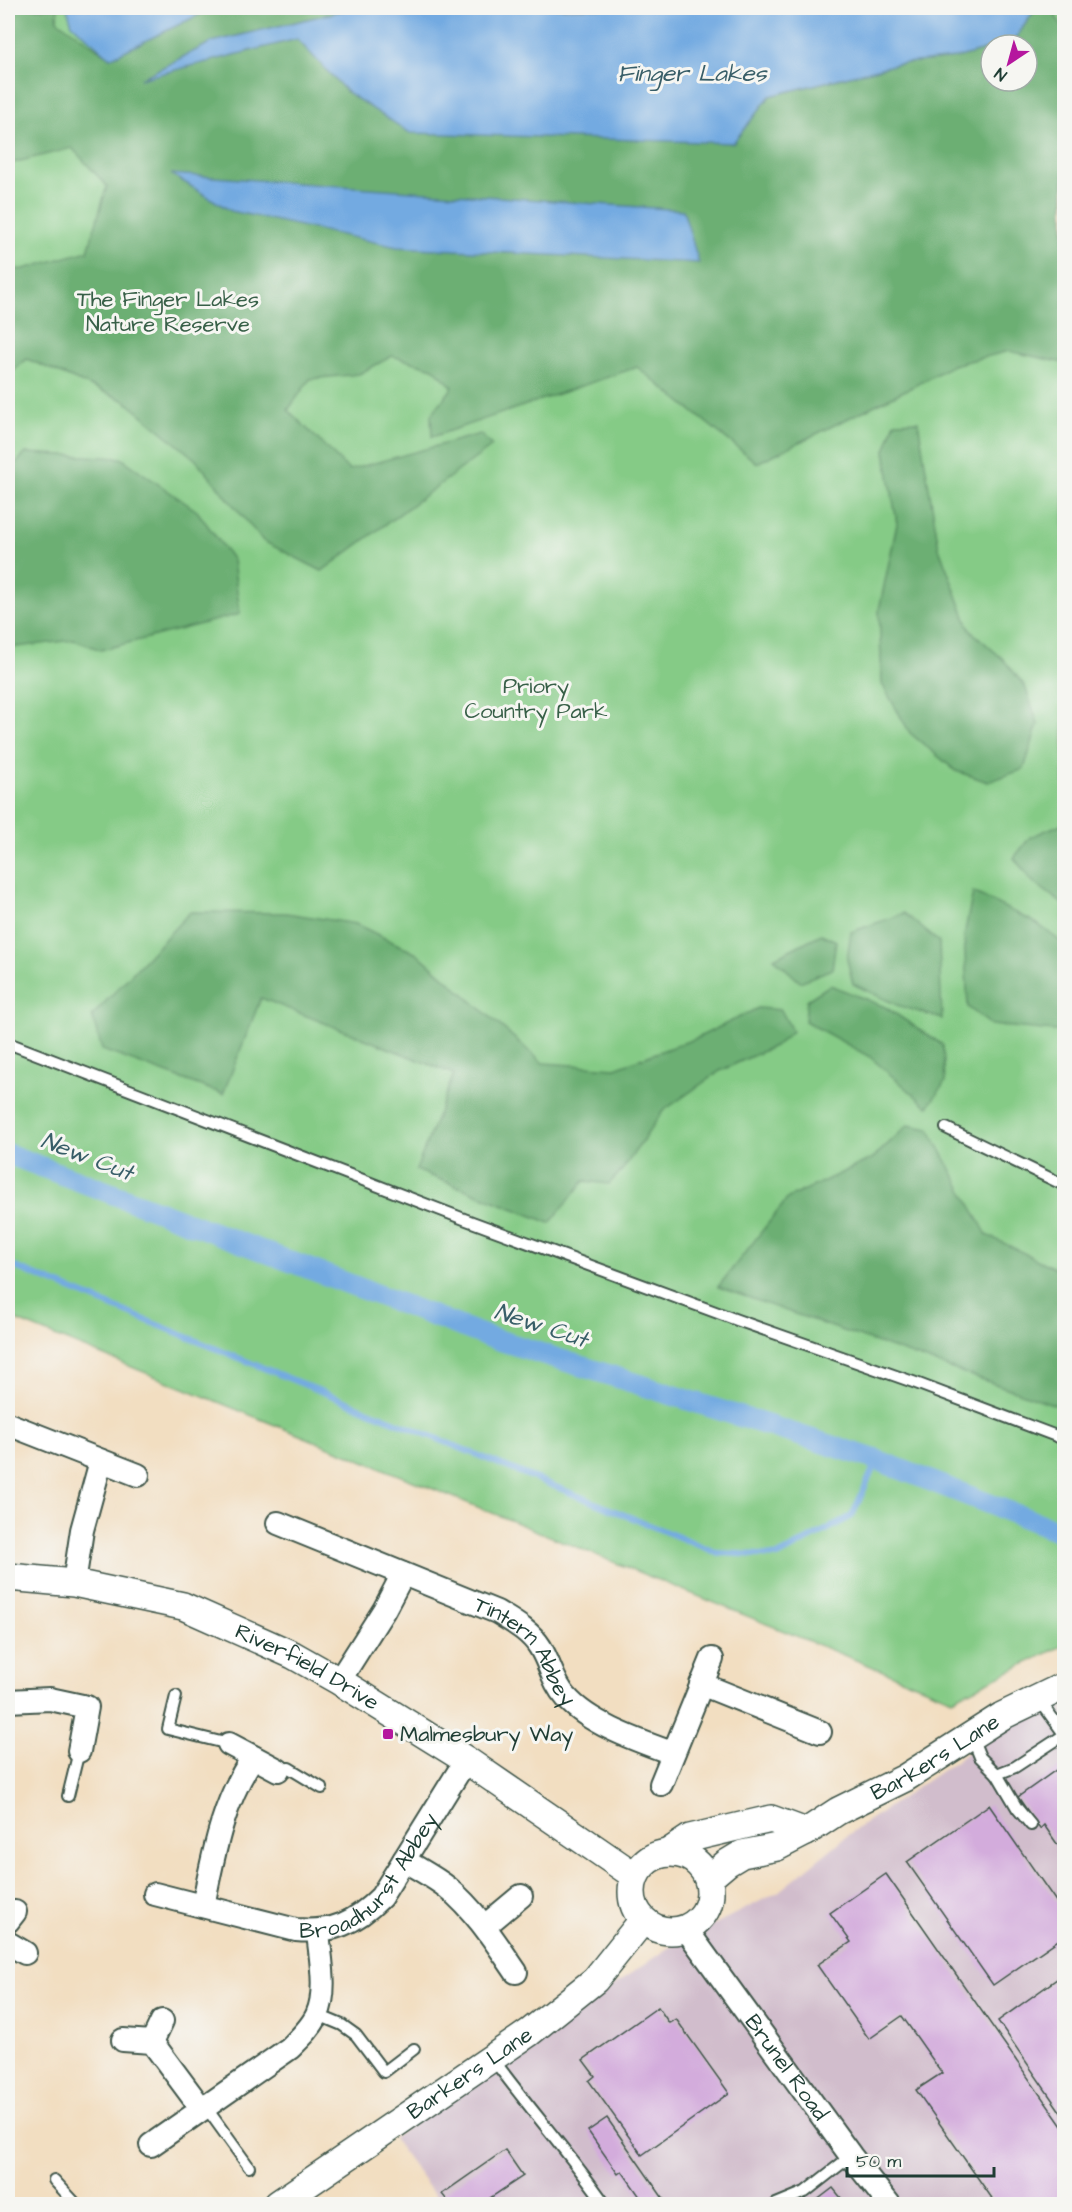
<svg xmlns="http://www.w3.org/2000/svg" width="1072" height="2212" font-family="'Architects Daughter',sans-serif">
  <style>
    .industrial { fill: #d1bdcc }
    .green { fill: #85cb86; stroke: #52845d; stroke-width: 1.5; fill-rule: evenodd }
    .forest { fill: #6caf73; stroke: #467654; stroke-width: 1.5 }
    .water { fill: #73aae1; stroke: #49748a; stroke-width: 1.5 }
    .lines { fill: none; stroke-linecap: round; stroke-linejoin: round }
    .stream { stroke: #73aae1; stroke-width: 6 }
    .canal { stroke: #73aae1; stroke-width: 21 }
    .building { fill: #d3acdc }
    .service-casing { stroke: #3f5549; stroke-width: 14 }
    .minor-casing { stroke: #3f5549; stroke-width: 26 }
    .tertiary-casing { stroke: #3f5549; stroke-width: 30 }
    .service { stroke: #fff; stroke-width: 10 }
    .minor { stroke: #fff; stroke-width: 22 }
    .tertiary { stroke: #fff; stroke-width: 27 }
    .poi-dot { fill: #b5179e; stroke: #f6f6f2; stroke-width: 2 }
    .labels { text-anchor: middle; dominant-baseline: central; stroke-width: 6; stroke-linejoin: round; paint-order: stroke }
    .park-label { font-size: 22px; fill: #386048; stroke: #f6f6f2 }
    .street-label { font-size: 22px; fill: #1f3d34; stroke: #f6f6f2 }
    .poi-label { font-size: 22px; fill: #1f3d34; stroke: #f6f6f2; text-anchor: start }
    .water-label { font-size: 24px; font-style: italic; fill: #385e68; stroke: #f6f6f2 }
  </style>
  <rect width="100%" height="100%" fill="#f6f6f2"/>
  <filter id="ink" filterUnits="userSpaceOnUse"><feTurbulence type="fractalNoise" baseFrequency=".0167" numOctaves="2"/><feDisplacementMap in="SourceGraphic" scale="12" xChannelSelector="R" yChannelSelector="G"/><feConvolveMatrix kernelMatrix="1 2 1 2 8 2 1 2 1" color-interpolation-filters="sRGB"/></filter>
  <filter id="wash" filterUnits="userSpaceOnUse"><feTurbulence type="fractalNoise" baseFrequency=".008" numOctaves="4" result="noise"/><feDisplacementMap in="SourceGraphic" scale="24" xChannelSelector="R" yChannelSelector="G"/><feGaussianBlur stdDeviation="1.35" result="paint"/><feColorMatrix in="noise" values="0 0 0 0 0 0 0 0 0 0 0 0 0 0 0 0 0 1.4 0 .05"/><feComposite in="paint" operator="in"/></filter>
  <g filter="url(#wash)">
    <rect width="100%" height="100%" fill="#f2dec1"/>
    <polygon class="industrial" points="1064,1705 1064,2204 441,2204 393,2138 668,1948 778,1892 852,1832 1027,1712"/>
    <path class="green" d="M8,8h1056v1637l-112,54 -944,-382zM991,45h36v36h-36z"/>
    <g class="forest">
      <polygon points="8,8 58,8 57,20 110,58 213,8 354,8 212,42 144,77 297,39 348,93 733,143 770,96 897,64 956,58 991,48 991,81 1027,81 1027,45 1003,45 1013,42 1036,8 1051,8 1064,30 1064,363 1009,351 953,365 916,385 757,463 637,367 432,437 431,415 453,387 433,368 392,356 359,374 310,379 288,410 349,470 480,434 492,446 322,571 263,541 196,460 125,401 27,359 10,374 8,373 8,270 24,269 88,251 107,186 72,148 8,164"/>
      <polygon points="918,421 939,548 970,630 1003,659 1025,686 1038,724 1024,769 988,782 956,771 910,733 882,684 879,610 897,524 885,451 895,422"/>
      <polygon points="26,453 121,458 197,511 233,560 240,614 101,650 74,640 8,648 8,471"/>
      <polygon points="1061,824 1064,824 1064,905 1032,881 1014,858 1030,837"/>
      <polygon points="973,892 1036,923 1064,944 1064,1032 991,1025 968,1007 964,936"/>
      <polygon points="190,912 286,913 356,924 419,955 543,1063 615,1068 697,1038 758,1008 781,1010 792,1031 778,1044 720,1071 663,1111 623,1169 609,1184 584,1181 550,1223 416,1170 454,1074 261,998 223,1094 102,1050 92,1016"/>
      <polygon points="904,913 939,942 942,1019 897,1005 853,984 847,959 851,932"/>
      <polygon points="821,934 836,941 832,969 800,982 774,958"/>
      <polygon points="830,985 885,1007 943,1045 945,1082 928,1107 870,1057 805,1021 807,1000"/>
      <polygon points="908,1125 929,1129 987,1235 1064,1273 1064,1408 718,1287 788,1198 873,1158"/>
    </g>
    <g class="water">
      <polygon points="67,8 213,8 110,58 72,24"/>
      <polygon points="354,8 1036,8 1013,42 991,45 991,48 956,58 897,64 770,96 733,143 410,133 348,93 297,39 140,79 212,42"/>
      <polygon points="171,174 683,210 699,263 397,247 231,211"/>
    </g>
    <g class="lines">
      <polyline class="stream" points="8,1264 718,1553 778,1556 852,1516 877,1460"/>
      <polyline class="canal" points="8,1154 483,1335 877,1460 1064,1533"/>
    </g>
    <g id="blocks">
      <g class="building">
        <polygon points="1063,1765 1064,1811 1062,1813 1064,1816 1064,1854 1044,1825 1040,1829 1018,1797"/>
        <polygon points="989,1805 1064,1913 1064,1936 993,1985 907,1862"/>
        <polygon points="886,1874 1064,2129 1064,2204 996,2204 916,2090 942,2073 902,2016 869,2039 817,1965 851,1942 830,1913"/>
        <polygon points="1064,1974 1064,2117 998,2021"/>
        <polygon points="658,2007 669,2023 676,2019 729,2093 642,2155 589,2081 595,2076 583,2060"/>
        <polygon points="607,2118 667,2204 645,2204 622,2171 618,2174 588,2131"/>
        <polygon points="505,2150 523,2176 481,2204 450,2204 442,2194"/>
        <polygon points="833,2188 846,2204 812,2204"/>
      </g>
    </g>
  </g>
  <g filter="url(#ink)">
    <use href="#blocks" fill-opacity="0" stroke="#3f5549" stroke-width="1.5"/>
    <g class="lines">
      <g class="service-casing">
        <g id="service">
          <polyline points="8,1043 464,1219 737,1320 916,1383 1064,1439"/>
          <polyline points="946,1128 1064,1185"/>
          <polyline points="176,1696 168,1729 229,1744"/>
          <polyline points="1038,1698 1064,1734"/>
          <polyline points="971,1735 980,1757 997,1774 1015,1767 1064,1735"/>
          <polyline points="278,1770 289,1768 322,1788"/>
          <polyline points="997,1774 1017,1808 1031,1825"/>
          <polyline points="68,1796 79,1751"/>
          <polyline points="318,2015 342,2025 356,2035 384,2072 414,2049"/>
          <path d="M493,2059c36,49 77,95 112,145"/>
          <polyline points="205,2106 249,2167"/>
          <polyline points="54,2180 76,2204"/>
          <polyline points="776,2204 805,2192 851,2156"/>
        </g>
      </g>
      <g class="minor-casing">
        <g id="minor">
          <polyline points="8,1424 138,1475"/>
          <path id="s1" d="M278,1523l219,89c16,10 33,19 43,35 10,16 13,36 26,50 23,27 73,44 106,56"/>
          <polyline points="74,1583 82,1530 101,1461"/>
          <polyline points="339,1681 384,1610 403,1574"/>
          <polyline points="701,1684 820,1732"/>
          <polyline points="8,1701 50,1699 87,1707 79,1751"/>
          <polyline points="229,1744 278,1770"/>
          <polyline points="661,1784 712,1659"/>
          <path d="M404,1860c14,9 30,17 44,28 28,23 48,55 68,84"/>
          <path id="s2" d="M155,1894l141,36c37,3 59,-7 85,-33l85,-137"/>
          <path d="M203,1906c11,-54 19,-102 50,-149"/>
          <polyline points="8,1921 15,1912"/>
          <polyline points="485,1926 521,1896"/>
          <path id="s3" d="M686,1929l165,227 38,48"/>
          <polyline points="8,1943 25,1953"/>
          <polyline points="123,2040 152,2042 201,2108"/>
          <polyline points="152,2042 162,2021"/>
          <path d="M151,2145l139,-97c10,-10 21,-20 27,-33 11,-24 3,-58 1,-83"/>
        </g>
      </g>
      <g class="tertiary-casing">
        <g id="tertiary">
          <path id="s4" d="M8,1577l66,6 109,23 110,49 46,26 127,79 169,116"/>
          <polyline points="669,1852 690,1838 771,1819 806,1832"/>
          <circle cx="671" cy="1892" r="39"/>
          <path id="s5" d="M708,1879l19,-16 15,-9 35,-7 29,-15 32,-21 67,-33 97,-62 62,-30"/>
          <path id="s6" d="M278,2204l252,-172 65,-52 48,-60"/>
        </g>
      </g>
      <use href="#service" class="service"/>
      <use href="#minor" class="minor"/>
      <use href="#tertiary" class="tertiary"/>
    </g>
  </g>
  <rect class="poi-dot" x="382" y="1728" width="12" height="12" rx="3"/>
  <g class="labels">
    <g class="park-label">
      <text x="168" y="299">The Finger Lakes<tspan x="168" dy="25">Nature Reserve</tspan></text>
      <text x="536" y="686">Priory<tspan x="536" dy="25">Country Park</tspan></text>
    </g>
    <g class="street-label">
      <text stroke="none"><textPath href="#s1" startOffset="285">Tintern Abbey</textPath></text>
      <text stroke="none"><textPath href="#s4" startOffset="316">Riverfield Drive</textPath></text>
      <text stroke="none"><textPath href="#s5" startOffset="260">Barkers Lane</textPath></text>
      <text stroke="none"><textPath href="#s2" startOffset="243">Broadhurst Abbey</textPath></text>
      <text stroke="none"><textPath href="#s3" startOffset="171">Brunel Road</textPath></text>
      <text stroke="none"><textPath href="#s6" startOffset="232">Barkers Lane</textPath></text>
    </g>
    <g class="poi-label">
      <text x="400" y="1734">Malmesbury Way</text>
    </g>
    <g class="water-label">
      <text x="692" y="74">Finger Lakes</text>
      <text transform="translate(87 1157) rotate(21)">New Cut</text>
      <text transform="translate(541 1326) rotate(18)">New Cut</text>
    </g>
  </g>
  <rect width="1072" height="2212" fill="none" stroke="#f6f6f2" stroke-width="30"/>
  <g transform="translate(1009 63) rotate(216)"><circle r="28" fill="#f6f6f2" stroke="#a0aca6" stroke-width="1.5"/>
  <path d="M0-4.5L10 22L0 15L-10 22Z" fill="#b5179e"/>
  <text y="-9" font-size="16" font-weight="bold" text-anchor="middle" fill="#1f3d34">N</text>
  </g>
  <path d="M847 2167v9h147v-9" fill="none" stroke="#1f3d34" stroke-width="3"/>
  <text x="856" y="2167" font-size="18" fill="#1f3d34" stroke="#f6f6f2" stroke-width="4.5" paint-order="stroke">50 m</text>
</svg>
